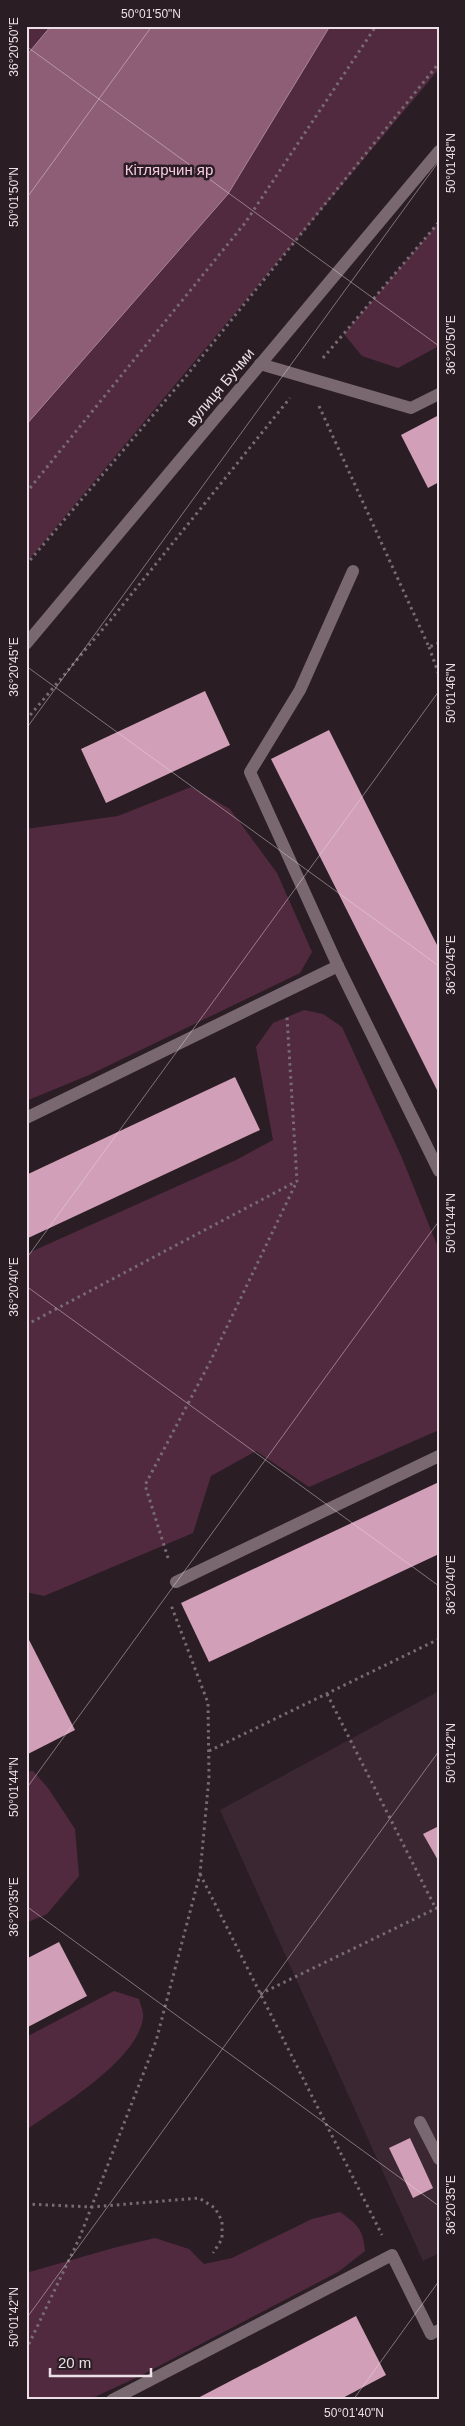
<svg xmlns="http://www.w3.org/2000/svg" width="465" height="2426" font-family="Arial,sans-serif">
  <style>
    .built { fill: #3b2731 }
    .green { fill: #522a40 }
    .water { fill: #8d5e76; stroke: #a98597 }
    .building { fill: #d29fb8 }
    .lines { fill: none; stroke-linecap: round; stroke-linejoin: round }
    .path { stroke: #786c72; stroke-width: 3; stroke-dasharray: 2.5 4; stroke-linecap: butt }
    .service { stroke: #796870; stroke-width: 12 }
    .tertiary { stroke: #796870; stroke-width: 12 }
    .ticks { fill: none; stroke: #eae0e5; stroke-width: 1; stroke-opacity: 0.45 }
    .labels { text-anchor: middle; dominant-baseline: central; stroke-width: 5; stroke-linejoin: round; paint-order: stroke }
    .park-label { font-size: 15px; fill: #f7c9df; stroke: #2b1d24 }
    .street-label { font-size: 15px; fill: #eae0e5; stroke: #2b1d24 }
    .neatline { fill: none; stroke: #eae0e5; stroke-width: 2 }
    .ticks-label { font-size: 12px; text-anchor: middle; fill: #eae0e5 }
  </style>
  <rect width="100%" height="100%" fill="#2b1d24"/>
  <polygon class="built" points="439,1691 439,2253 423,2261 220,1810"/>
  <g class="green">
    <polygon points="26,26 439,26 439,69 26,563"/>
    <polygon points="439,222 439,346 398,368 362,356 344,334"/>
    <polygon points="191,787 230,809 277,873 312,952 300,973 89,1075 26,1101 26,829 118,816"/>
    <polygon points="304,1010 323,1014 342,1027 402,1158 439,1250 439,1430 309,1487 256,1451 211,1476 193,1533 44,1596 26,1592 26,1254 236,1160 273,1140 256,1047 273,1023"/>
    <polygon points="33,1771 48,1788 75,1829 79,1876 47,1914 26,1923 26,1772"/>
    <path d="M114,1991l25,8c1,5 5,13 4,19 -6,43 -83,88 -117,112v-93z"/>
    <path d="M340,2212c18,13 23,17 25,39l-27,21 -198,104 -52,24h-62v-127l91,-26 38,-9 34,11 15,15 28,-6 80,-39z"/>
  </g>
  <polygon class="water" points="51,26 330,26 228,194 26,425 26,56"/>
  <g class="building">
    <polygon points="439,415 439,482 428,488 401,435"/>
    <polygon points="205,691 230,745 106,803 81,749"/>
    <polygon points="329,730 439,949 439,1094 271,759"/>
    <polygon points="235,1077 260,1130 26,1239 26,1175"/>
    <polygon points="439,1482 439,1554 209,1662 181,1603"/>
    <polygon points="26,1634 75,1730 26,1755"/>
    <polygon points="439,1826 439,1862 423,1834"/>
    <polygon points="59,1942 87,1996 26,2028 26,1959"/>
    <polygon points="410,2138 433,2188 413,2198 389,2148"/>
    <polygon points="356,2316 386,2375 339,2400 194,2400"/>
  </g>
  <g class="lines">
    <g class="path">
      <polyline points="323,358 439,222"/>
      <polyline points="319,406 429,647 439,643"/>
      <polyline points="26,493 245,223 376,26"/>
      <polyline points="26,565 187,375 439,63"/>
      <polyline points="429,647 439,675"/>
      <polyline points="26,720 113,617 290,398"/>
      <polyline points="26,1325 297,1181 287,1017"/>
      <polyline points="168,1558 145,1485 210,1362 297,1181"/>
      <polyline points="327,1694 436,1909"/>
      <polyline points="209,1751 439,1639"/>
      <polyline points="200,1874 382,2235"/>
      <polyline points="260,1994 439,1907"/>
      <polyline points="26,2204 92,2207 199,2198 215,2208 222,2221 222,2239 213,2253"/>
      <polyline points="26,2350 79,2239 156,2041 200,1874 209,1777 208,1703 171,1605"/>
    </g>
    <g class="service">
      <polyline points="260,364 411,408 439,394"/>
      <polyline points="353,571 300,690 250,772 338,966 439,1171"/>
      <polyline points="26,1118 338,966"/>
      <polyline points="176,1582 439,1456"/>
      <polyline points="420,2122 439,2159"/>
      <polyline points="112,2400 392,2255 431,2334 439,2330"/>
    </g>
    <polyline class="tertiary" points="26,644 439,151"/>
  </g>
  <path class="ticks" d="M26,46l413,300M26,199l126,-173M26,666l413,300M26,729l413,-568M26,1259l413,-568M26,1286l413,300M26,1789l413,-568M26,1906l413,300M26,2319l413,-568M353,2400l86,-119"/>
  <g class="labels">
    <g class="park-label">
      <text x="169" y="169">Кітлярчин яр</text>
    </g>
    <g class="street-label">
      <text transform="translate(220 387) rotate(-50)">вулиця Бучми</text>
    </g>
  </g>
  <rect width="465" height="2426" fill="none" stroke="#2b1d24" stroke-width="55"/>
  <path d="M50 2368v8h101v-8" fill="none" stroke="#eae0e5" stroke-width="2.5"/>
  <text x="58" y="2368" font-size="15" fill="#eae0e5" stroke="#2b1d24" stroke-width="4" paint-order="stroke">20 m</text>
  <rect x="28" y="28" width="410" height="2370" class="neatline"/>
  <g class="ticks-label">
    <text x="151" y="18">50°01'50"N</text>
    <text transform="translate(14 47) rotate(-90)" y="4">36°20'50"E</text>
    <text transform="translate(451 163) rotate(-90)" y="4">50°01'48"N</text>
    <text transform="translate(14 197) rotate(-90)" y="4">50°01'50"N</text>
    <text transform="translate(451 345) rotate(-90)" y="4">36°20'50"E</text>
    <text transform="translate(14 667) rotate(-90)" y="4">36°20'45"E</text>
    <text transform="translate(451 693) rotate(-90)" y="4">50°01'46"N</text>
    <text transform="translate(451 965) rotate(-90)" y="4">36°20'45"E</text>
    <text transform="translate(451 1223) rotate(-90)" y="4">50°01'44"N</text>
    <text transform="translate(14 1287) rotate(-90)" y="4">36°20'40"E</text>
    <text transform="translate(451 1585) rotate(-90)" y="4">36°20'40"E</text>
    <text transform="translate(451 1753) rotate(-90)" y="4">50°01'42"N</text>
    <text transform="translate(14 1787) rotate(-90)" y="4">50°01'44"N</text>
    <text transform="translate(14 1907) rotate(-90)" y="4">36°20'35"E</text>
    <text transform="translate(451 2205) rotate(-90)" y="4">36°20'35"E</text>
    <text transform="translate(14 2317) rotate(-90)" y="4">50°01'42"N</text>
    <text x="354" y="2417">50°01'40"N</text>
  </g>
</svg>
